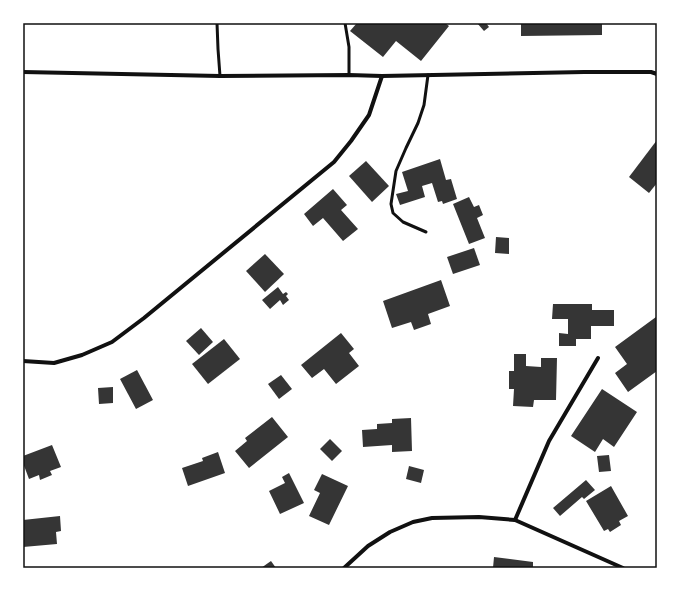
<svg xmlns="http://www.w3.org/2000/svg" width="680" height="591" font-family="Quicksand,sans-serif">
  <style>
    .building { fill: #353535 }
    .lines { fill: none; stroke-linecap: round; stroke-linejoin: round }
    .service { stroke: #111; stroke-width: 3 }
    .minor { stroke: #111; stroke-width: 4 }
    .neatline { fill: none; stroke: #111; stroke-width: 1.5 }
  </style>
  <rect width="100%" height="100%" fill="#fff"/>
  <g class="building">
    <polygon points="357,23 445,23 449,26 421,61 396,41 383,57 350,31"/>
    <polygon points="477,23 486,23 489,27 484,31"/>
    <polygon points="521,23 602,23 602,35 521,36"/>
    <polygon points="657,140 657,183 649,193 629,177"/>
    <polygon points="440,159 446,180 451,179 457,199 443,204 442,201 438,202 432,183 422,186 425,197 400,205 396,194 408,191 402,172"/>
    <polygon points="366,161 389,186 372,202 349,176"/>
    <polygon points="333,189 347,205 341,210 358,229 343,241 323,218 313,226 304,214"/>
    <polygon points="469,197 474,207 479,205 483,215 477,218 485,238 469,244 453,204"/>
    <polygon points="496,237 509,238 509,254 495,253"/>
    <polygon points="474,248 480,265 453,274 447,257"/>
    <polygon points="265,254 284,274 265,292 246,271"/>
    <polygon points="441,280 450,306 428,314 431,324 414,330 411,322 392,328 383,301"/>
    <polygon points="278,287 283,294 286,292 288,294 286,296 289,300 283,305 280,300 270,309 262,300"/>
    <polygon points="553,304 592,304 592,310 614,310 614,326 591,326 591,339 576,339 576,346 559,346 559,333 568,334 568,319 552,319"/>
    <polygon points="656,317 657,319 657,371 628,392 615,373 627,364 615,347"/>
    <polygon points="201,328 213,342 199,355 186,341"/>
    <polygon points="341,333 354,349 349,353 359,366 336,384 324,369 312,378 301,365"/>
    <polygon points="224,339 240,359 208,384 192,364"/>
    <polygon points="514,354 526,354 526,366 541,367 541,358 557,358 556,400 534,400 533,407 513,406 514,389 509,389 509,371 514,371"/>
    <polygon points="137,370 153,400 136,409 120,379"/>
    <polygon points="281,375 292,389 279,399 268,384"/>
    <polygon points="113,387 113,403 99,404 98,388"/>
    <polygon points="602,389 637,412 614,447 603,439 595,452 571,436"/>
    <polygon points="272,417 288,437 249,468 235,451 247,441 245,438"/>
    <polygon points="411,418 412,451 392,452 392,445 363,447 362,430 377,429 377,424 392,423 392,419"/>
    <polygon points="330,439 342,451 332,461 320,449"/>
    <polygon points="52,445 61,467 50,471 52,475 40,480 39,475 29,479 23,463 23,456"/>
    <polygon points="218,452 225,473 188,486 182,468 203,461 202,458"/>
    <polygon points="609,455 611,471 599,472 597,456"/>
    <polygon points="409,466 424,470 421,483 406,479"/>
    <polygon points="289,473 304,503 280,514 269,491 285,483 282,477"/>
    <polygon points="322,474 348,486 329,525 309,516 320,493 314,490"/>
    <polygon points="586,480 595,490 584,499 582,497 560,516 553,508"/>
    <polygon points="611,486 628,516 619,521 621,525 610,532 608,529 604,531 586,501"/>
    <polygon points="60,516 61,531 56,532 57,544 23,547 23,520"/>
    <polygon points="494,557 533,562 533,568 493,568"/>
    <polygon points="271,561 276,568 261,568"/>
  </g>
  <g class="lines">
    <g class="service">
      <polyline points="217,23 218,49 220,76"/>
      <polyline points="345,23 349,47 349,75"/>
      <polyline points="426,232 403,222 393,213 391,204 396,171 406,148 418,123 424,105 428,75"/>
    </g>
    <g class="minor">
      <polyline points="23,72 220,76 349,75 382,76 584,72 651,72 657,74"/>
      <polyline points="23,361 54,363 82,355 112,342 144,318 334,162 351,141 369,115 382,76"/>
      <polyline points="515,520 549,441 598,358"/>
      <polyline points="344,568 368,546 390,532 413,522 432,518 479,517 515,520 623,568"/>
    </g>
  </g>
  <rect width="680" height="591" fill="none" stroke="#ffffff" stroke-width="48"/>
  <rect x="24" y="24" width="632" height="543" class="neatline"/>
</svg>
